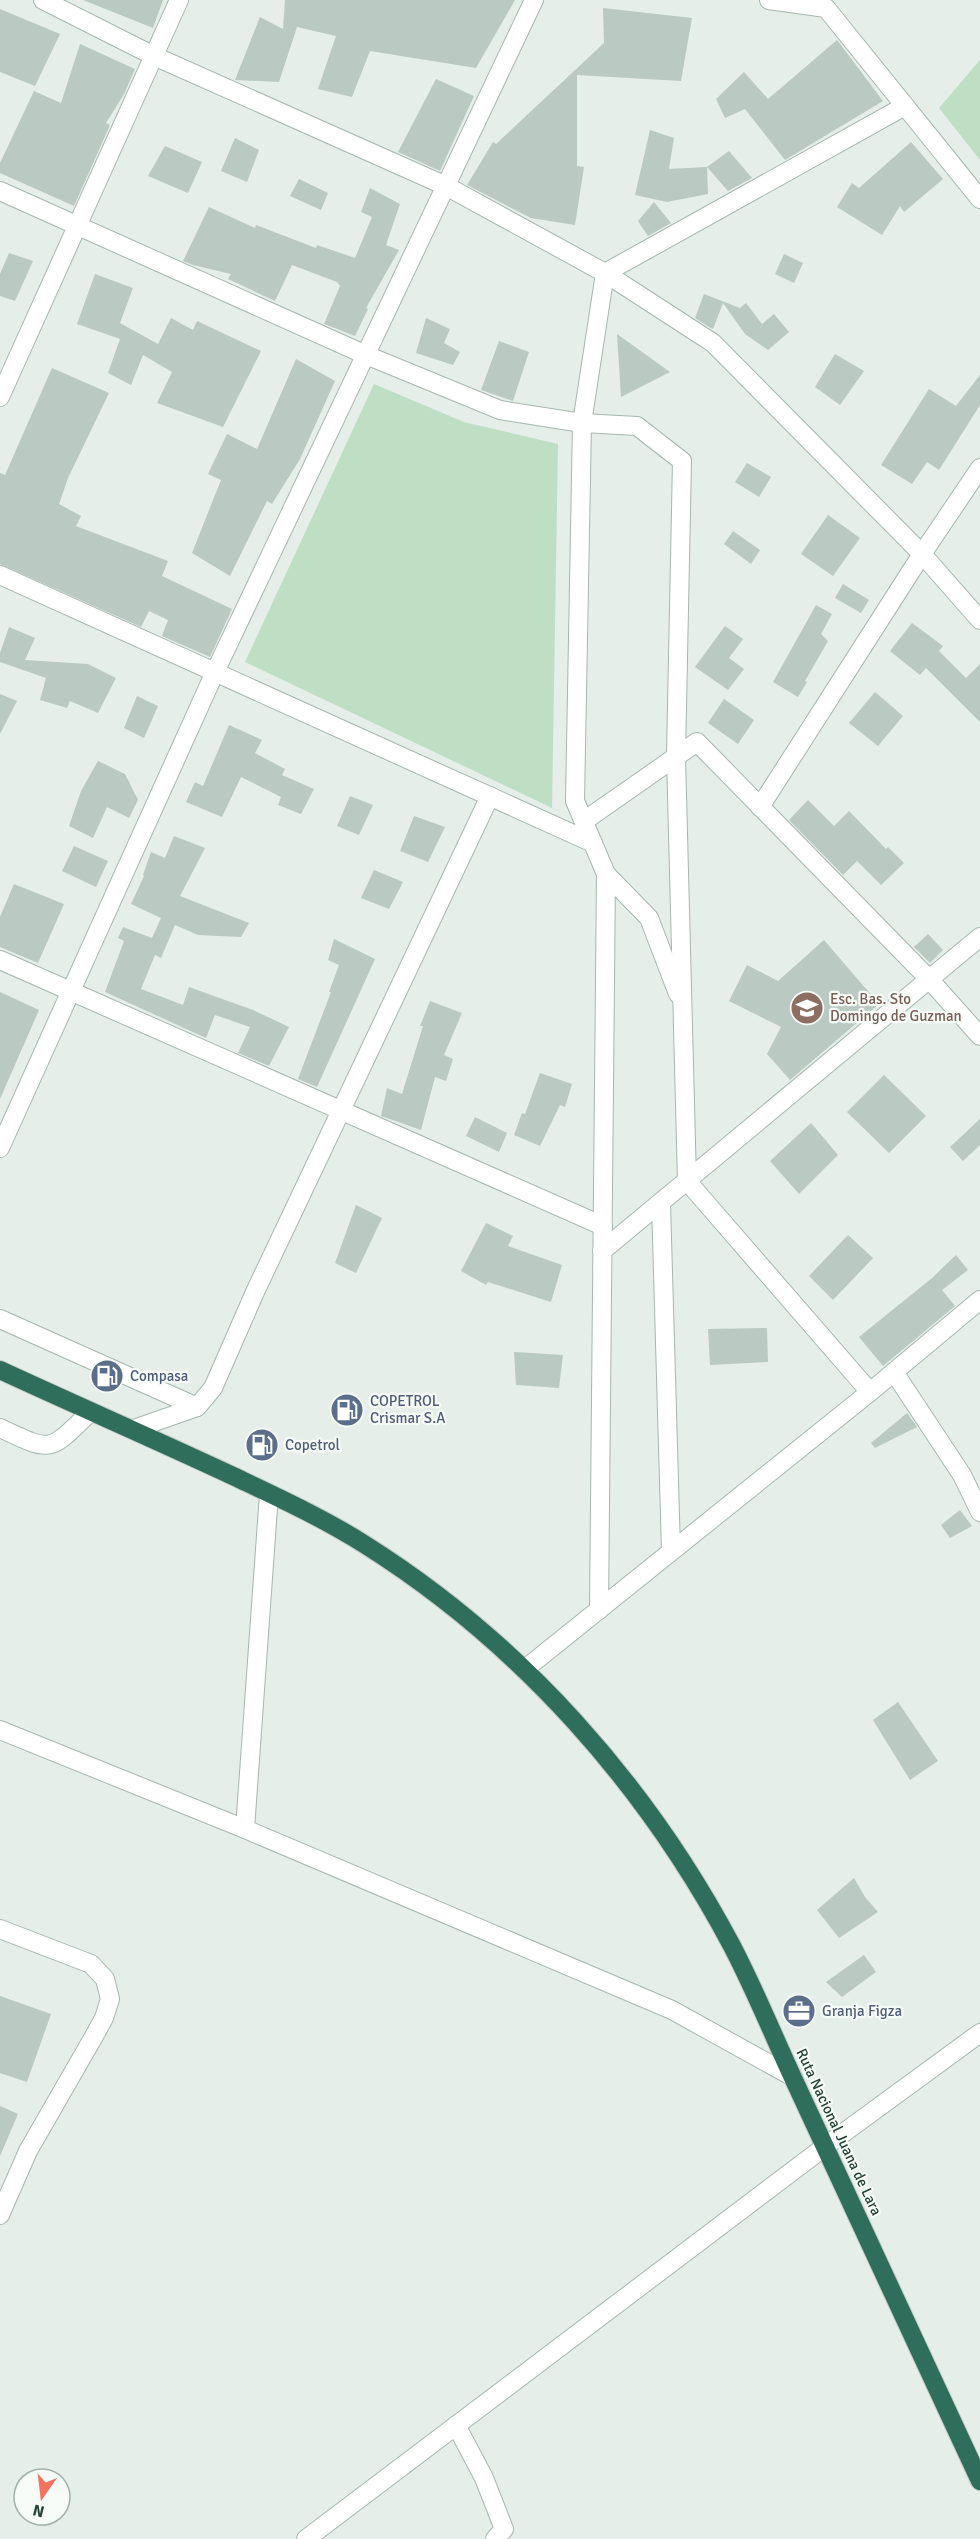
<svg xmlns="http://www.w3.org/2000/svg" width="980" height="2539" font-family="Signika,sans-serif">
  <style>
    .green { fill: #bfdfc4 }
    .building { fill: #bac9c2 }
    .lines { fill: none; stroke-linecap: round; stroke-linejoin: round }
    .minor-casing { stroke: #a7b7b0; stroke-width: 20 }
    .highway-casing { stroke: #c2cac7; stroke-width: 20 }
    .minor { stroke: #fff; stroke-width: 18 }
    .highway { stroke: #2f6e5a; stroke-width: 18 }
    .labels { text-anchor: middle; dominant-baseline: central; stroke-width: 4.5; stroke-linejoin: round; paint-order: stroke }
    .education-label { font-size: 15px; fill: #785e54; stroke: #f6fbf8; text-anchor: start }
    .service-label { font-size: 15px; fill: #4e5e75; stroke: #f6fbf8; text-anchor: start }
    .street-label { font-size: 15px; fill: #244136; stroke: #f6fbf8 }
  </style>
  <rect width="100%" height="100%" fill="#e5eee9"/>
  <g class="green">
    <polygon points="980,60 980,160 939,108"/>
    <polygon points="374,384 464,422 558,444 552,808 245,662"/>
  </g>
  <g class="building">
    <polygon points="83,0 163,0 153,28"/>
    <polygon points="285,0 515,0 476,68 370,51 352,97 318,89 336,36 297,27 279,82 235,80 260,17 283,29"/>
    <polygon points="603,8 692,18 681,81 577,75 577,166 584,167 575,225 531,218 467,185 493,142 496,144 604,43"/>
    <polygon points="0,9 60,34 35,86 0,72"/>
    <polygon points="837,40 883,101 785,160 745,109 725,118 716,99 744,72 768,99"/>
    <polygon points="80,44 135,69 124,94 106,123 110,125 74,206 0,173 0,163 34,91 61,103"/>
    <polygon points="436,79 474,96 440,171 398,152"/>
    <polygon points="650,130 674,138 669,169 707,167 708,194 667,202 635,195"/>
    <polygon points="235,138 259,150 247,182 221,171"/>
    <polygon points="911,142 943,179 904,212 900,206 882,235 837,207 852,183 859,188"/>
    <polygon points="165,146 202,162 188,193 148,176"/>
    <polygon points="729,151 752,178 728,191 707,167"/>
    <polygon points="299,179 328,193 321,210 290,196"/>
    <polygon points="370,188 400,204 386,245 399,250 366,308 368,309 355,336 324,324 340,286 337,282 292,265 275,301 228,279 231,274 193,265 183,261 209,207 255,228 256,225 316,248 317,245 355,258 372,217 361,212"/>
    <polygon points="654,202 671,223 648,236 638,221"/>
    <polygon points="9,253 33,261 15,301 0,296 0,274"/>
    <polygon points="784,254 803,263 794,283 775,274"/>
    <polygon points="95,274 133,288 120,323 158,344 171,318 193,330 197,321 261,351 223,427 157,403 172,372 143,355 131,385 108,373 120,339 77,324"/>
    <polygon points="704,294 740,308 746,303 762,324 774,314 789,332 768,350 745,334 723,303 713,329 709,327 695,318"/>
    <polygon points="426,318 450,329 444,343 460,352 453,365 416,353"/>
    <polygon points="617,334 670,372 621,397"/>
    <polygon points="499,341 529,352 513,401 481,390"/>
    <polygon points="835,354 864,371 840,405 815,387"/>
    <polygon points="296,359 335,381 300,459 272,504 267,501 230,576 192,553 221,480 208,474 227,434 257,449"/>
    <polygon points="52,368 109,393 68,478 59,504 81,516 76,526 168,561 162,576 232,609 210,657 162,636 168,620 149,611 141,627 0,564 0,473 5,475"/>
    <polygon points="980,375 980,405 939,470 927,462 912,484 881,465 929,389 956,406"/>
    <polygon points="747,463 771,477 759,497 735,482"/>
    <polygon points="828,515 860,538 833,576 801,554"/>
    <polygon points="733,531 760,550 751,564 724,544"/>
    <polygon points="843,584 869,600 861,613 835,598"/>
    <polygon points="816,605 832,614 821,634 828,641 805,681 807,682 798,697 773,682"/>
    <polygon points="912,623 943,646 939,651 966,678 980,664 980,722 926,668 920,675 890,651"/>
    <polygon points="725,626 743,639 729,658 744,669 728,690 695,667"/>
    <polygon points="9,627 35,638 25,660 88,664 116,678 98,713 70,701 67,708 40,700 46,678 0,662 0,653"/>
    <polygon points="875,692 903,716 878,746 849,723"/>
    <polygon points="0,694 17,701 0,734"/>
    <polygon points="137,696 158,706 144,738 124,728"/>
    <polygon points="724,699 754,720 738,744 708,723"/>
    <polygon points="229,725 262,740 255,753 285,769 282,775 314,789 301,814 278,805 281,797 241,777 222,817 186,802 195,782 203,786"/>
    <polygon points="98,761 125,774 138,800 129,818 107,807 93,838 69,826 81,791"/>
    <polygon points="350,796 373,805 359,835 337,826"/>
    <polygon points="808,800 834,826 849,811 886,849 888,847 904,863 881,885 857,861 843,875 789,820"/>
    <polygon points="414,816 445,827 428,862 400,851"/>
    <polygon points="174,836 205,848 180,896 249,923 241,937 198,935 175,925 161,958 155,955 141,989 183,1005 189,987 253,1010 289,1027 269,1066 238,1053 250,1027 215,1015 206,1038 105,992 124,941 118,938 123,927 152,938 161,918 131,904 144,876 143,875 151,852 165,858"/>
    <polygon points="74,846 108,861 96,887 62,871"/>
    <polygon points="374,870 403,882 389,909 361,898"/>
    <polygon points="14,884 64,904 38,963 0,947 0,917"/>
    <polygon points="928,934 943,950 930,963 914,947"/>
    <polygon points="334,939 375,959 317,1087 298,1079 331,992 329,992 339,965 328,960"/>
    <polygon points="824,940 879,1004 790,1080 767,1054 781,1027 729,1001 747,965 778,981"/>
    <polygon points="0,992 39,1010 0,1099"/>
    <polygon points="430,1001 462,1013 444,1055 453,1059 446,1081 435,1077 421,1130 381,1116 387,1088 402,1094 423,1026 420,1026"/>
    <polygon points="540,1073 572,1084 565,1107 560,1105 540,1146 514,1135 522,1113 525,1114"/>
    <polygon points="884,1075 926,1116 889,1153 847,1112"/>
    <polygon points="475,1117 507,1133 499,1152 466,1136"/>
    <polygon points="980,1119 980,1145 963,1161 950,1147"/>
    <polygon points="811,1123 838,1155 799,1194 770,1161"/>
    <polygon points="356,1205 382,1218 356,1273 335,1263"/>
    <polygon points="486,1223 513,1236 508,1246 562,1265 551,1302 488,1282 486,1285 461,1271"/>
    <polygon points="848,1235 873,1258 833,1300 809,1276"/>
    <polygon points="956,1255 968,1270 942,1290 955,1306 883,1366 859,1337 932,1278"/>
    <polygon points="767,1328 768,1362 710,1365 708,1329"/>
    <polygon points="514,1352 563,1355 559,1388 516,1385"/>
    <polygon points="907,1413 917,1427 875,1448 871,1443"/>
    <polygon points="960,1510 972,1526 950,1538 941,1525"/>
    <polygon points="898,1702 938,1761 910,1780 873,1720"/>
    <polygon points="854,1878 865,1897 878,1912 839,1938 817,1910"/>
    <polygon points="864,1955 876,1972 842,1997 826,1982"/>
    <polygon points="0,1996 51,2014 27,2082 0,2073"/>
    <polygon points="0,2106 18,2114 0,2156"/>
  </g>
  <g class="lines">
    <g class="minor-casing">
      <g id="minor">
        <polyline points="43,0 154,56 446,186 605,273 713,343 922,554 980,620"/>
        <polyline points="769,0 826,8 980,199"/>
        <polyline points="0,191 366,355 500,410 582,423 637,426 682,461 676,756 687,1181 870,1392"/>
        <polyline points="0,397 179,0"/>
        <polyline points="0,575 593,843"/>
        <polyline points="760,807 922,554 980,468"/>
        <polyline points="584,821 697,742 929,979 980,1036"/>
        <polyline points="606,874 649,918 678,994"/>
        <polyline points="0,960 603,1226"/>
        <polyline points="0,1148 215,672 534,0"/>
        <polyline points="661,1203 671,1551"/>
        <polyline points="602,1251 980,937"/>
        <polyline points="0,1319 197,1407"/>
        <polyline points="894,1372 962,1475 980,1512"/>
        <path d="M0,1428c53,25 49,24 90,-16"/>
        <polyline points="134,1429 197,1407 213,1388 255,1292 490,796"/>
        <polyline points="599,1610 606,874 575,801 582,423 605,273 905,106"/>
        <polyline points="525,1669 870,1392 980,1300"/>
        <polyline points="0,1730 245,1829 672,2010 793,2077"/>
        <polyline points="245,1829 269,1494"/>
        <polyline points="0,1929 91,1964 105,1979 110,1999 104,2018 93,2038 28,2151 0,2215"/>
        <polyline points="456,2425 484,2478 504,2529 495,2539"/>
        <polyline points="306,2539 827,2145 980,2033"/>
      </g>
    </g>
    <g class="highway-casing">
      <path id="highway" d="M0,1370c78,36 156,70 233,106 44,21 90,42 131,68 156,98 282,240 368,402 23,44 41,89 62,134 63,133 124,267 186,401"/>
    </g>
    <use href="#minor" class="minor"/>
    <use href="#highway" class="highway"/>
  </g>
  <defs>
    <g id="school-disc" transform="scale(1.725)"><circle r="9.5" fill="#8d6e63" stroke="#f6fbf8"/><path d="M0-5L7-2L0 1L-7-2ZM-4 1L0 2.5L4 1V4Q0 6-4 4Z" fill="#fff"/></g>
    <g id="fuel-disc" transform="scale(1.725)"><circle r="9.5" fill="#5c6f8a" stroke="#f6fbf8"/><path d="M-5.5-6h7V0h2V4h1.3V-2.5L3-4.5l.8-.8L6-3V5H2.5V1h-1V6h-7ZM-4.2-4.7v3.2H.2V-4.7Z" fill="#fff"/></g>
    <g id="office-disc" transform="scale(1.725)"><circle r="9.5" fill="#5c6f8a" stroke="#f6fbf8"/><path d="M-6-3h4V-5.5h4V-3h4V5H-6ZM-1-4.5V-3h2v-1.5ZM-6 0V1H6V0Z" fill="#fff"/></g>
  </defs>
  <g fill-rule="evenodd">
    <use href="#school-disc" x="807" y="1008"/>
    <use href="#fuel-disc" x="107" y="1376"/>
    <use href="#fuel-disc" x="347" y="1410"/>
    <use href="#fuel-disc" x="262" y="1445"/>
    <use href="#office-disc" x="799" y="2011"/>
  </g>
  <g class="labels">
    <g class="education-label">
      <text x="830" y="999">Esc. Bas. Sto<tspan x="830" dy="17">Domingo de Guzman</tspan></text>
    </g>
    <g class="service-label">
      <text x="130" y="1376">Compasa</text>
      <text x="370" y="1401">COPETROL<tspan x="370" dy="17">Crismar S.A</tspan></text>
      <text x="285" y="1445">Copetrol</text>
      <text x="822" y="2011">Granja Figza</text>
    </g>
    <g class="street-label">
      <text transform="translate(839 2132) rotate(65)">Ruta Nacional Juana de Lara</text>
    </g>
  </g>
  <g transform="translate(42 2497) rotate(194)"><circle r="28" fill="#f6fbf8" stroke="#a2b1aa" stroke-width="1.5"/>
  <path d="M0-4.5L10 22L0 15L-10 22Z" fill="#f27360"/>
  <text y="-9" font-size="16" font-weight="bold" text-anchor="middle" fill="#244136">N</text>
  </g>
</svg>
